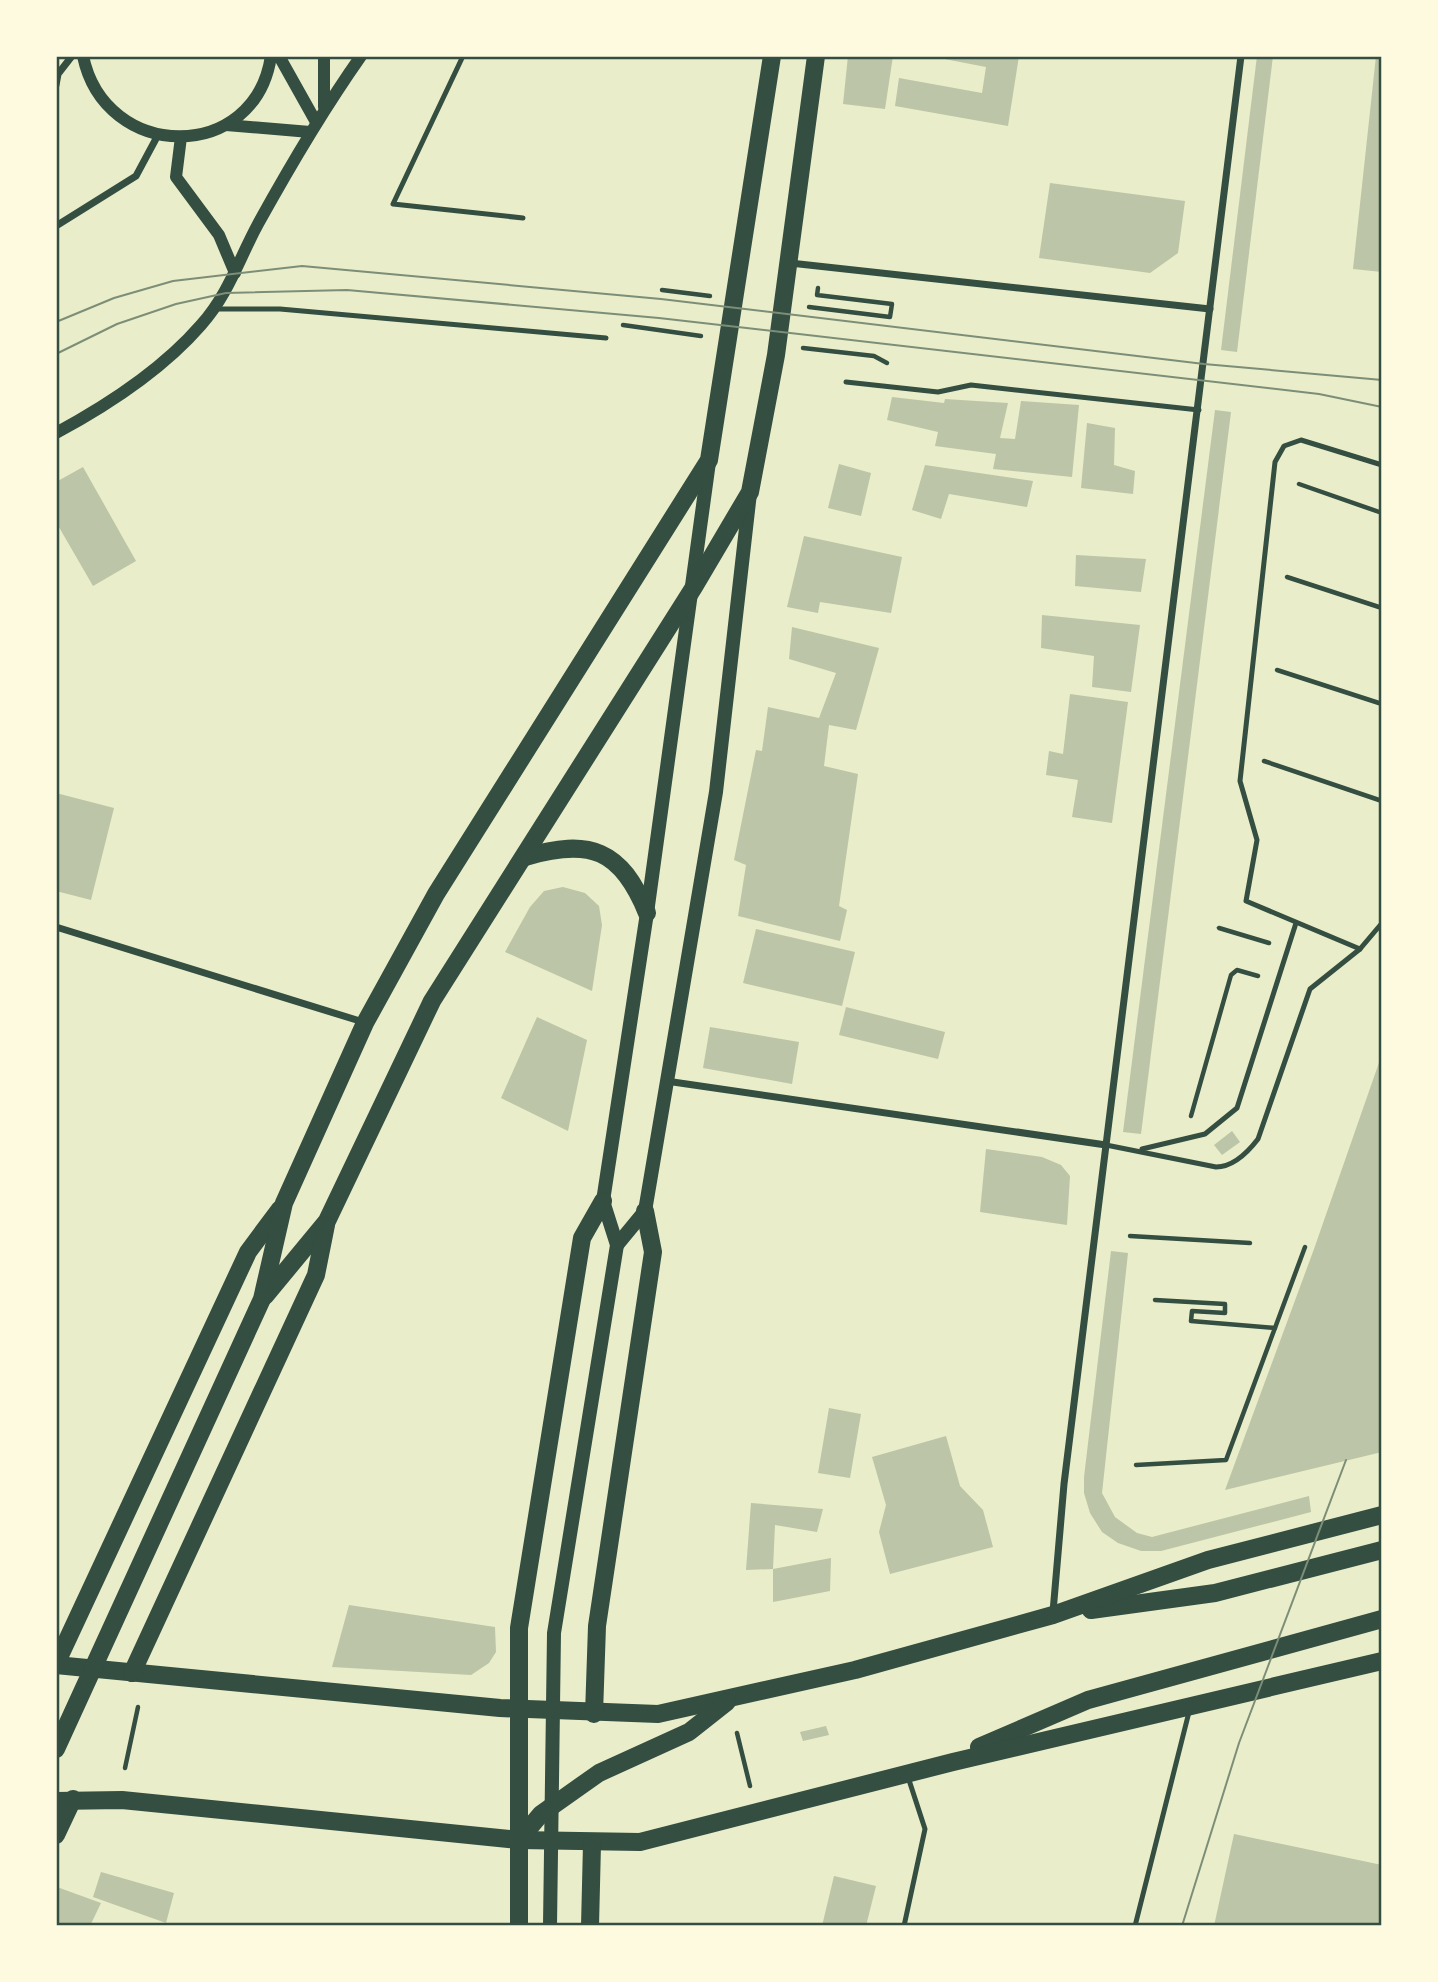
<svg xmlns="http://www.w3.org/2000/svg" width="1438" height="1982" font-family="Poppins,sans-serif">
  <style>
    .building { fill: #bcc5a7 }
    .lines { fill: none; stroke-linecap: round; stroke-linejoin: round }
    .path { stroke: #344e41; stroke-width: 4.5 }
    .service { stroke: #344e41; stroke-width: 5 }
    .minor { stroke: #344e41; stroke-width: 7 }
    .tertiary { stroke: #344e41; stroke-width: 12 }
    .secondary { stroke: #344e41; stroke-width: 14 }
    .primary { stroke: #344e41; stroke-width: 18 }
    .tram { stroke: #7c8e77; stroke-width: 2 }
    .neatline { fill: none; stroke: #344e41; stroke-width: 2.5 }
  </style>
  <rect width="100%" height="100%" fill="#e9edc9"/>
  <g class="building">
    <polygon points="848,56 893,56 885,109 843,104"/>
    <polygon points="929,56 1019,56 1008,126 895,106 899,78 982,93 986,67"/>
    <polygon points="1257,56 1273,56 1237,352 1221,350"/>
    <polygon points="1376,56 1382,56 1382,272 1353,269"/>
    <polygon points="1050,183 1185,201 1178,253 1150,273 1039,258"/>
    <polygon points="892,397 944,403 945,399 1008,403 1000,438 1015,439 1021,401 1079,405 1072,477 993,469 996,454 935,446 938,432 887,420"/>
    <polygon points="1215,410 1231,412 1141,1134 1123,1132"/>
    <polygon points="1087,423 1115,428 1114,465 1135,471 1133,494 1081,488"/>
    <polygon points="839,464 871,473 861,516 828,508"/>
    <polygon points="925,465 1033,481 1027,507 949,494 941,519 912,510"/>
    <polygon points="83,467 136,561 93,586 56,522 56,482"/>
    <polygon points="804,536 902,557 891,613 820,602 818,613 787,607"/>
    <polygon points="1076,555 1146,559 1141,592 1075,586"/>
    <polygon points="1042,615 1140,625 1131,692 1092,687 1094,656 1041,648"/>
    <polygon points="792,627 879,648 856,730 829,725 824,766 858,774 839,906 847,910 840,941 738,916 746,865 734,860 756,750 762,751 768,707 819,718 836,673 789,659"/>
    <polygon points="1070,694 1128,702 1112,823 1072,817 1078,780 1046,775 1049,751 1063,754"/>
    <polygon points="56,793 114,808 91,900 56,891"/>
    <polygon points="563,887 585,893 599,906 602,925 592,991 505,952 530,907 544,891"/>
    <polygon points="756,929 855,952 842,1006 743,983"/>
    <polygon points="846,1007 945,1032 938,1059 839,1035"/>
    <polygon points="537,1017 587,1040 568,1131 501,1098"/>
    <polygon points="710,1027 799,1042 792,1084 703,1068"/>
    <polygon points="1382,1054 1382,1452 1225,1490 1314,1249"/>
    <polygon points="1232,1131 1240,1142 1222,1155 1214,1145"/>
    <polygon points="986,1149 1042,1157 1061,1165 1070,1176 1067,1225 980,1212"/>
    <polygon points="1111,1251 1128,1253 1102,1493 1115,1517 1137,1533 1152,1537 1309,1496 1311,1512 1161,1551 1141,1551 1118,1543 1102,1532 1090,1513 1084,1493 1084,1477"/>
    <polygon points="829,1408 861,1414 850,1478 818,1473"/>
    <polygon points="946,1436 960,1486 983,1510 993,1547 890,1574 879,1532 886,1505 872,1457"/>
    <polygon points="751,1503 823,1509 817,1532 775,1525 773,1569 746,1570"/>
    <polygon points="831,1558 830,1591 773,1602 773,1569"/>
    <polygon points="349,1605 495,1627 496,1652 489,1663 471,1675 332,1667"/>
    <polygon points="826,1726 829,1735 803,1741 800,1732"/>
    <polygon points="1234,1834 1382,1865 1382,1926 1214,1926"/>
    <polygon points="101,1872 174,1893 166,1923 93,1897"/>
    <polygon points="834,1876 876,1886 866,1926 822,1926"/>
    <polygon points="57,1887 101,1903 90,1926 56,1926"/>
  </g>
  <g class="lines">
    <g class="path">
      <polyline points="662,290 710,296"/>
      <polyline points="809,307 890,317 892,304 817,295 818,288"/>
      <polyline points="623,325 701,336"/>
      <polyline points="803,348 874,356 887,363"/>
      <polyline points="1299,484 1382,513"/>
      <polyline points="1287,577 1382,608"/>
      <polyline points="1277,670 1382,704"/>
      <polyline points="1264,761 1382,801"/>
      <polyline points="1219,928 1269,943"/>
      <polyline points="1191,1116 1231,975 1237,970 1258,976"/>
      <polyline points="1130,1236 1250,1243"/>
      <polyline points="1155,1300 1225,1304 1225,1313 1192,1311 1191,1321 1275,1328"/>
      <polyline points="1136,1465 1226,1460 1305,1247"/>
      <polyline points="737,1733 750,1786"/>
      <polyline points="125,1768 138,1707"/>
    </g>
    <g class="service">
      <polyline points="463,56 393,204 523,218"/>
      <polyline points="216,309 280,309 606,338"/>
      <polyline points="846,382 938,392 971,385 1199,410"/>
      <polyline points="1360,949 1246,901 1257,840 1240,781 1275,462 1284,446 1301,440 1382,465"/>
      <path d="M1106,1145l110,22c18,0 32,-15 42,-28l52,-150 50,-40 22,-26"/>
      <polyline points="1142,1149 1205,1134 1237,1108 1296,923"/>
      <polyline points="904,1926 925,1829 908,1777"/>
      <polyline points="1135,1926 1189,1712"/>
    </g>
    <g class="minor">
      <polyline points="56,85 58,74 72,56"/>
      <polyline points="56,226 136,176 158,135"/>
      <polyline points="790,263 1210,309"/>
      <polyline points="56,927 363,1022"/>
      <polyline points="666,1081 1106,1145"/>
      <polyline points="1053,1612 1064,1484 1241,56"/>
    </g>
    <g class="tertiary">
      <path d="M83,56c22,106 172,108 188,0"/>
      <polyline points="279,56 316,122"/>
      <polyline points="324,56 324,107"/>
      <polyline points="226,125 310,132"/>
      <polyline points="181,137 176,177 219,235 235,273"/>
      <path d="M56,433c52,-28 106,-63 145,-108 27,-30 38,-66 57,-101 32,-58 65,-114 103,-168"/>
    </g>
    <g class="secondary">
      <polyline points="617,1245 645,1211 716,792 750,493"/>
      <polyline points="550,1926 554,1633 617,1245 603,1201 647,913 709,462"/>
    </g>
    <g class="primary">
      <path d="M525,857c65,-19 96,-8 122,56"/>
      <polyline points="265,1296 327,1221 432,1001 694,587 750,492 776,355 816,56"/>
      <polyline points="1091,1610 1215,1593 1382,1550"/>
      <polyline points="56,1664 248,1252 280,1209"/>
      <polyline points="56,1665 500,1708 658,1714 855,1670 1053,1615 1208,1560 1382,1515"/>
      <polyline points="132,1673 316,1275 326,1225"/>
      <polyline points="594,1714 597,1626 653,1252 645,1211"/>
      <polyline points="979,1747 1088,1700 1382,1619"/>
      <polyline points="56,1749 262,1299 284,1203 365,1023 436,894 709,460 772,56"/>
      <polyline points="56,1801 122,1800 519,1840 640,1842 953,1762 1382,1661"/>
      <polyline points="56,1835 73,1799"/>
      <polyline points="519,1840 541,1814 599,1773 689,1732 727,1702"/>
      <polyline points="519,1926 519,1628 582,1238 603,1201"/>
      <polyline points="590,1926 592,1844"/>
    </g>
    <g class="tram">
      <polyline points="56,322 114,298 173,281 302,266 661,299 1204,364 1382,380"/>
      <polyline points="56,354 117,324 176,304 226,293 347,290 659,318 1319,394 1382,407"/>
      <polyline points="1182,1926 1239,1743 1346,1460"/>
    </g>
  </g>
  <rect width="1438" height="1982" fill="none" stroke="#fefae0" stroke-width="116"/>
  <rect x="58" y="58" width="1322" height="1866" class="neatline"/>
</svg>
